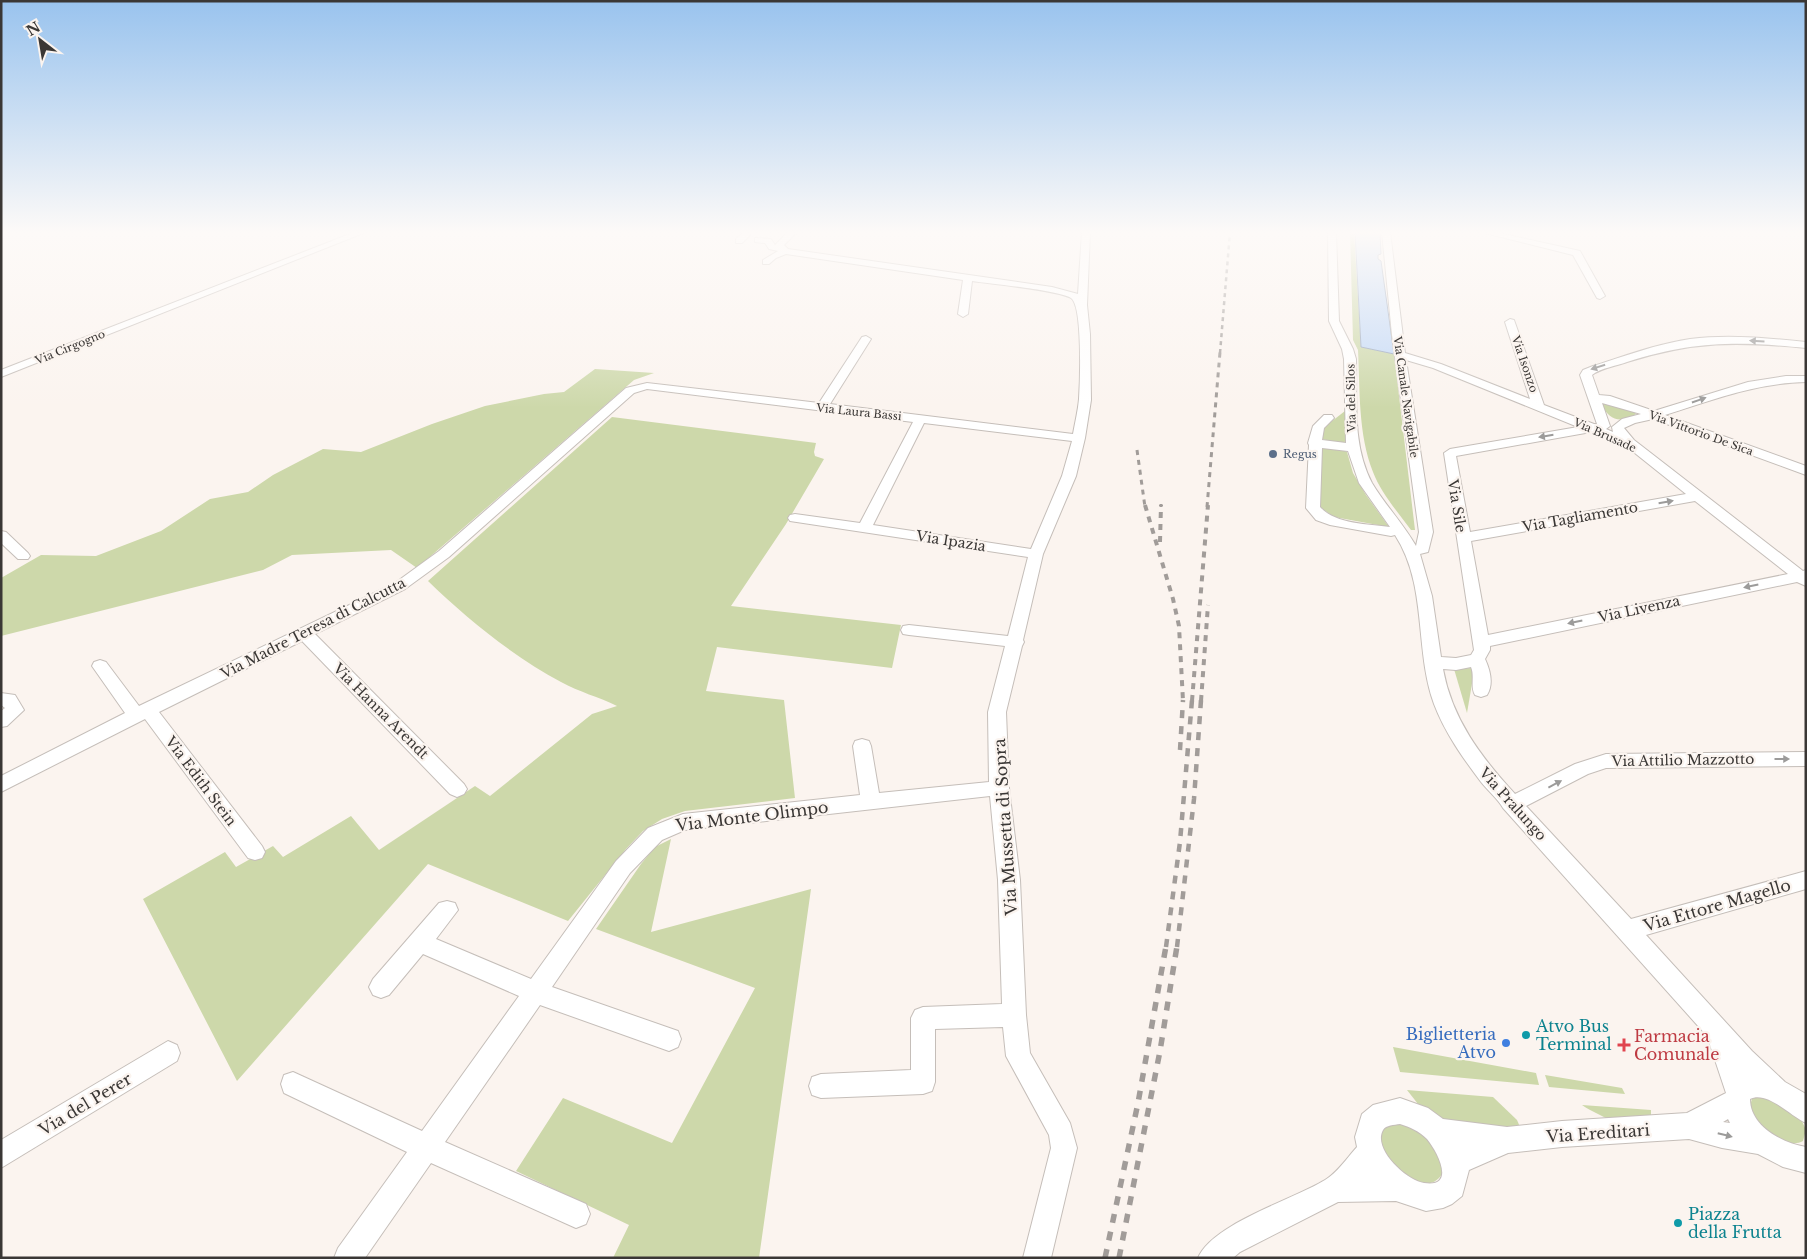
<svg xmlns="http://www.w3.org/2000/svg" width="1807" height="1259" font-family="'Libre Baskerville',serif">
  <style>
    .green { fill: #cdd8aa }
    .water { fill: #c3d9f7; stroke: #9aa8bd }
    .lines { fill: none; stroke-linecap: round; stroke-linejoin: round }
    .minor-casing { stroke: #c5beb9; stroke-width: 2 }
    .minor { fill: #fff; fill-rule: evenodd }
    .rail-far4 { stroke: #a19c99; stroke-width: 2.5; stroke-dasharray: 4 4; stroke-linecap: butt }
    .rail-far3 { stroke: #a19c99; stroke-width: 3; stroke-dasharray: 5 5; stroke-linecap: butt }
    .rail-far2 { stroke: #a19c99; stroke-width: 4; stroke-dasharray: 6 6; stroke-linecap: butt }
    .rail-far1 { stroke: #a19c99; stroke-width: 4.5; stroke-dasharray: 8 8; stroke-linecap: butt }
    .rail { stroke: #a19c99; stroke-width: 5.5; stroke-dasharray: 9 9; stroke-linecap: butt }
    .oneway { fill: #9c9b9a }
    .service-dot { fill: #5c6f8a; stroke: #fbf4ef; stroke-width: 2 }
    .culture-dot { fill: #0f9aa8; stroke: #fbf4ef; stroke-width: 2 }
    .shop-dot { fill: #3f7fe0; stroke: #fbf4ef; stroke-width: 2 }
    .health-dot { fill: #e0444e; stroke: #fbf4ef; stroke-width: 2 }
    .labels { text-anchor: middle; dominant-baseline: central; stroke-width: 4.5; stroke-linejoin: round; paint-order: stroke }
    .far-street-label { font-size: 11px; fill: #3a3735; stroke: #fbf4ef }
    .far-service-label { font-size: 11px; fill: #4e5e75; stroke: #fbf4ef; text-anchor: start }
    .street-label { font-size: 14px; fill: #3a3735; stroke: #fbf4ef }
    .near-street-label { font-size: 16px; fill: #3a3735; stroke: #fbf4ef }
    .near-culture-label { font-size: 16px; fill: #0d838f; stroke: #fbf4ef; text-anchor: start }
    .near-shop-label { font-size: 16px; fill: #366cbe; stroke: #fbf4ef; text-anchor: end }
    .near-health-label { font-size: 16px; fill: #be3a42; stroke: #fbf4ef; text-anchor: start }
  </style>
  <rect width="100%" height="100%" fill="#fbf4ef"/>
  <g class="green">
    <path d="M1350,232h4l7,115 33,7 21,176h-4c-14,-19 -30,-37 -38,-58 -15,-38 -13,-82 -15,-122l-5,-10z"/>
    <polygon points="595,369 654,373 634,380 417,568 391,550 292,555 263,570 1,636 1,578 41,555 96,556 161,531 210,499 248,492 273,475 323,449 361,452 432,424 485,406 544,394 564,392"/>
    <path d="M1603,403l31,8 2,3c-16,10 -27,6 -35,-10z"/>
    <polygon points="1345,411 1346,441 1343,443 1321,439 1320,434 1327,425"/>
    <path d="M612,417l204,26 -2,9 1,4 9,3 -38,65 -55,82 170,19 -9,43 -175,-21 -11,44 78,9 11,98 -110,13 -23,8 -19,12 -17,18 -58,72 -140,-57 -191,217 -94,-182 82,-47 11,15 37,-21 10,11 68,-41 28,34 96,-64 15,10 102,-82 25,-8c-18,-9 -38,-14 -56,-24 -46,-24 -96,-65 -133,-101z"/>
    <polygon points="1322,447 1343,450 1347,452 1353,473 1366,495 1389,527 1334,517 1320,507 1319,450"/>
    <polygon points="1471,668 1474,672 1467,713 1454,669"/>
    <polygon points="671,839 651,932 811,889 759,1258 613,1258 629,1225 516,1171 563,1098 672,1143 755,988 596,929 641,864 655,847"/>
    <polygon points="1393,1047 1536,1073 1539,1085 1400,1072"/>
    <polygon points="1545,1075 1622,1088 1625,1094 1549,1087"/>
    <polygon points="1407,1090 1493,1097 1517,1120 1520,1127 1500,1128 1437,1119 1418,1104"/>
    <path d="M1757,1096l14,1 30,22 5,11 -3,11c-19,11 -60,-21 -51,-42z"/>
    <path d="M1582,1105l69,5v5l-37,8c-11,-8 -21,-10 -32,-18z"/>
    <path d="M1393,1121h14l34,27 1,26c-10,16 -25,8 -40,3l-23,-33 3,-14z"/>
  </g>
  <polygon class="water" points="1355,232 1380,232 1381,254 1378,255 1378,259 1381,261 1394,354 1361,347"/>
  <g class="lines">
    <g class="minor-casing">
      <g id="minor">
        <polygon points="355,232 366,232 1,377 1,370"/>
        <polygon points="744,232 753,232 742,243 736,243 736,239"/>
        <path d="M788,232h9l-13,13 4,4 264,38 26,7 4,-62h8l-3,73 3,29 1,66 -6,38 -9,38 -33,78 -20,86 1,2 -2,4 -16,66 3,76 11,92 6,135 4,38 40,70 7,25 -26,110h-28l28,-110 -2,-13 -43,-79 -3,-29 -68,2v53l-3,9 -9,3 -102,4 -9,-3 -3,-9 3,-9 9,-3 90,-4v-52l4,-8 8,-3 79,-3 -4,-124 -8,-84 -305,34 -23,10 -32,33 -78,114 126,44 3,8 -3,8 -9,4 -129,-46 -95,137 141,62 4,10 -4,10 -10,4 -145,-65 -66,95h-31l4,-10 69,-96 -123,-59 -3,-9 3,-9 9,-3 129,59 97,-135 -96,-42 -34,41 -8,3 -8,-3 -4,-8 4,-8 66,-76 8,-2 8,2 3,7 -22,29 95,40 85,-118 32,-33 35,-14 177,-19 -7,-49 2,-5 7,-2 7,2 2,5 8,47 110,-11 -1,-70 17,-66 -96,-11 -6,-1 -2,-4 2,-4 6,-1 99,11 20,-79 -238,-36 -2,-3 2,-3 5,-1 65,9 53,-101 -266,-33 -13,4 -185,164 -44,32 -90,45 149,150 3,5 -3,5 -7,3 -7,-3 -148,-153 -143,71 103,134 3,6 -3,6 -7,2 -7,-2 -103,-139 -144,73v-16l124,-63 -33,-47 2,-4 6,-2 6,2 33,44 256,-123 44,-32 187,-163 21,-5 172,20 43,-66 4,-1 5,3 -41,65 243,30c2,-12 5,-23 6,-35 1,-16 4,-93 -8,-101 -13,-8 -80,-14 -99,-17l-4,33 -5,3 -5,-3 5,-34 -177,-26 -10,4 -7,6h-6v-4l15,-9 -9,-2 -4,-6 -10,-1v-4l16,1 4,6zM924,423l148,18 -10,35 -31,73 -158,-24z"/>
        <path d="M1328,232h8l3,89 14,28 3,10c1,41 -4,86 16,124 13,22 31,40 44,63l3,-14 -27,-197 -10,-103h8l15,121 36,11 89,35 -25,-77 5,-3 4,1 30,85 50,19h3l-17,-49 3,-5 10,-4c32,-10 64,-22 97,-27 38,-5 77,-1 116,3v6c-69,-7 -112,-7 -179,14 -11,4 -26,6 -35,13l7,20 11,1 44,15 94,-29 38,-6h20v6c-50,1 -94,18 -141,33l141,51v9l-153,-56 -18,4 -11,5 10,12 169,131 3,-1v16l-9,-4 -307,64v4l-5,9c5,11 9,25 2,36l-6,2 -6,-2c-5,-8 0,-19 -4,-28l-15,3 -13,-1c9,50 38,88 72,125l60,-30 31,-10 200,-2v14l-200,2 -18,6 -62,32 105,113 175,-48v18l-160,46 106,116 33,31 21,12v29c-16,-7 -39,-33 -56,-24 0,27 32,44 56,48v26l-23,-6 -25,-13 -36,-6 -33,-9 -127,8 -54,6 -39,17 -7,26 -10,8 -9,4 -17,3 -30,-10 -58,1 -98,50 -7,6h-35c14,-34 94,-58 127,-78 12,-7 22,-22 32,-33l-2,-10 7,-23 11,-9 27,-7 28,10 15,11 64,8 55,-6 125,-8 39,-20 -19,-57 -204,-228c-5,-9 -15,-17 -22,-26 -18,-24 -36,-49 -47,-78 -20,-55 -6,-118 -39,-169l-4,1 -61,-11 -14,-5 -10,-12 3,-63 -1,-2 5,-17 11,-11h8l2,3 -10,10 -2,12 24,3 -2,-84 -2,-10 -13,-28zM1406,360l27,8 145,59 -128,22 -6,4 30,197 -3,5 -15,3 -15,-1 -9,-61 -12,-42 8,-2 5,-20zM1602,403l39,11 -19,5 -10,8 1,5 -7,-3 4,-3zM1591,432l35,14 60,48 -216,38 -14,-76zM1322,448l26,3 11,32 31,44c-22,-3 -55,-3 -70,-20zM1695,501l93,73 -300,61 -17,-94zM1728,1119l2,4 -7,-1zM1400,1124c10,3 19,7 27,15 10,12 30,49 -3,44 -17,-2 -52,-34 -41,-53 3,-5 11,-5 17,-6z"/>
        <polygon points="1481,232 1495,232 1580,251 1605,296 1600,299 1597,298 1573,255"/>
        <polygon points="1,531 6,532 28,553 30,556 28,559 18,559 1,543"/>
        <polygon points="1,693 15,695 24,710 7,726 1,727 1,711 5,708 1,705"/>
        <polygon points="168,1041 177,1045 180,1053 177,1061 1,1168 1,1140"/>
      </g>
    </g>
    <use href="#minor" class="minor"/>
    <polyline class="rail-far4" points="1220,353 1230,232"/>
    <g class="rail-far3">
      <polyline points="1137,450 1145,507"/>
      <polyline points="1161,507 1161,504"/>
      <polyline points="1207,507 1220,352"/>
    </g>
    <g class="rail-far2">
      <polyline points="1145,505 1173,599 1179,626 1183,701"/>
      <polyline points="1160,542 1161,505"/>
      <polyline points="1192,701 1208,505"/>
      <polyline points="1201,701 1208,605"/>
    </g>
    <g class="rail-far1">
      <polyline points="1180,750 1183,700"/>
      <polyline points="1166,947 1180,842 1192,700"/>
      <polyline points="1177,947 1194,799 1201,700"/>
    </g>
    <g class="rail">
      <polyline points="1105,1258 1138,1103 1166,946"/>
      <polyline points="1119,1258 1160,1051 1177,946"/>
    </g>
  </g>
  <defs><path id="oneway-solid" d="M-6-.8H1V-3.2L6.5 0L1 3.2V.8H-6Z" transform="scale(1.25)"/></defs>
  <g class="oneway">
    <use href="#oneway-solid" transform="translate(1757 341) rotate(-177)"/>
    <use href="#oneway-solid" transform="translate(1598 367) rotate(163)"/>
    <use href="#oneway-solid" transform="translate(1699 400) rotate(-19)"/>
    <use href="#oneway-solid" transform="translate(1546 436) rotate(171)"/>
    <use href="#oneway-solid" transform="translate(1666 502) rotate(-10)"/>
    <use href="#oneway-solid" transform="translate(1751 586) rotate(168)"/>
    <use href="#oneway-solid" transform="translate(1575 622) rotate(168)"/>
    <use href="#oneway-solid" transform="translate(1782 759)"/>
    <use href="#oneway-solid" transform="translate(1555 784) rotate(-28)"/>
    <use href="#oneway-solid" transform="translate(1725 1135) rotate(14)"/>
  </g>
  <linearGradient id="sky" x2="0" y2="1"><stop stop-color="#99c3ee"/><stop offset="0.57" stop-color="#fdfaf8"/><stop offset="1" stop-color="#fdfaf8" stop-opacity="0"/></linearGradient>
  <rect width="1807" height="408" fill="url(#sky)"/>
  <circle class="service-dot" cx="1273" cy="454" r="5"/>
  <g class="culture-dot">
    <circle cx="1526" cy="1035" r="5"/>
    <circle cx="1678" cy="1223" r="5"/>
  </g>
  <circle class="shop-dot" cx="1506" cy="1043" r="5"/>
  <path class="health-dot" d="M1621.5 1037.5h5v5h5v5h-5v5h-5v-5h-5v-5h5z"/>
  <g class="labels">
    <g class="far-street-label">
      <text transform="translate(70 347) rotate(-22)">Via Cirgogno</text>
      <text transform="translate(1525 364) rotate(71)">Via Isonzo</text>
      <text transform="translate(1406 397) rotate(82)">Via Canale Navigabile</text>
      <text transform="translate(1351 398) rotate(-91)">Via del Silos</text>
      <text transform="translate(859 412) rotate(6)">Via Laura Bassi</text>
      <text transform="translate(1701 433) rotate(20)">Via Vittorio De Sica</text>
      <text transform="translate(1605 435) rotate(24)">Via Brusade</text>
    </g>
    <g class="far-service-label">
      <text x="1283" y="454">Regus</text>
    </g>
    <g class="street-label">
      <text transform="translate(1457 506) rotate(81)">Via Sile</text>
      <text transform="translate(1580 517) rotate(-10)">Via Tagliamento</text>
      <text transform="translate(951 541) rotate(9)">Via Ipazia</text>
      <text transform="translate(1639 609) rotate(-12)">Via Livenza</text>
      <text transform="translate(313 628) rotate(-27)">Via Madre Teresa di Calcutta</text>
      <text transform="translate(381 711) rotate(45)">Via Hanna Arendt</text>
      <text transform="translate(1683 760) rotate(-1)">Via Attilio Mazzotto</text>
      <text transform="translate(201 781) rotate(53)">Via Edith Stein</text>
      <text transform="translate(1513 804) rotate(48)">Via Pralungo</text>
    </g>
    <g class="near-street-label">
      <text transform="translate(752 816) rotate(-7)">Via Monte Olimpo</text>
      <text transform="translate(1005 827) rotate(-94)">Via Mussetta di Sopra</text>
      <text transform="translate(1717 905) rotate(-16)">Via Ettore Magello</text>
      <text transform="translate(85 1104) rotate(-31)">Via del Perer</text>
      <text transform="translate(1598 1133) rotate(-4)">Via Ereditari</text>
    </g>
    <g class="near-culture-label">
      <text x="1536" y="1026">Atvo Bus<tspan x="1536" dy="18">Terminal</tspan></text>
      <text x="1688" y="1214">Piazza<tspan x="1688" dy="18">della Frutta</tspan></text>
    </g>
    <g class="near-shop-label">
      <text x="1496" y="1034">Biglietteria<tspan x="1496" dy="18">Atvo</tspan></text>
    </g>
    <g class="near-health-label">
      <text x="1634" y="1036">Farmacia<tspan x="1634" dy="18">Comunale</tspan></text>
    </g>
  </g>
  <rect width="1807" height="1259" fill="none" stroke="#3a3735" stroke-width="5"/>
  <g transform="translate(40 40) rotate(329)" stroke="#fbf4ef" stroke-width="4" paint-order="stroke">
  <path d="M0-4L9 19L0 12L-9 19Z" fill="#3a3735"/>
  <text y="-8" font-size="14" font-weight="bold" text-anchor="middle" fill="#3a3735">N</text>
  </g>
</svg>
